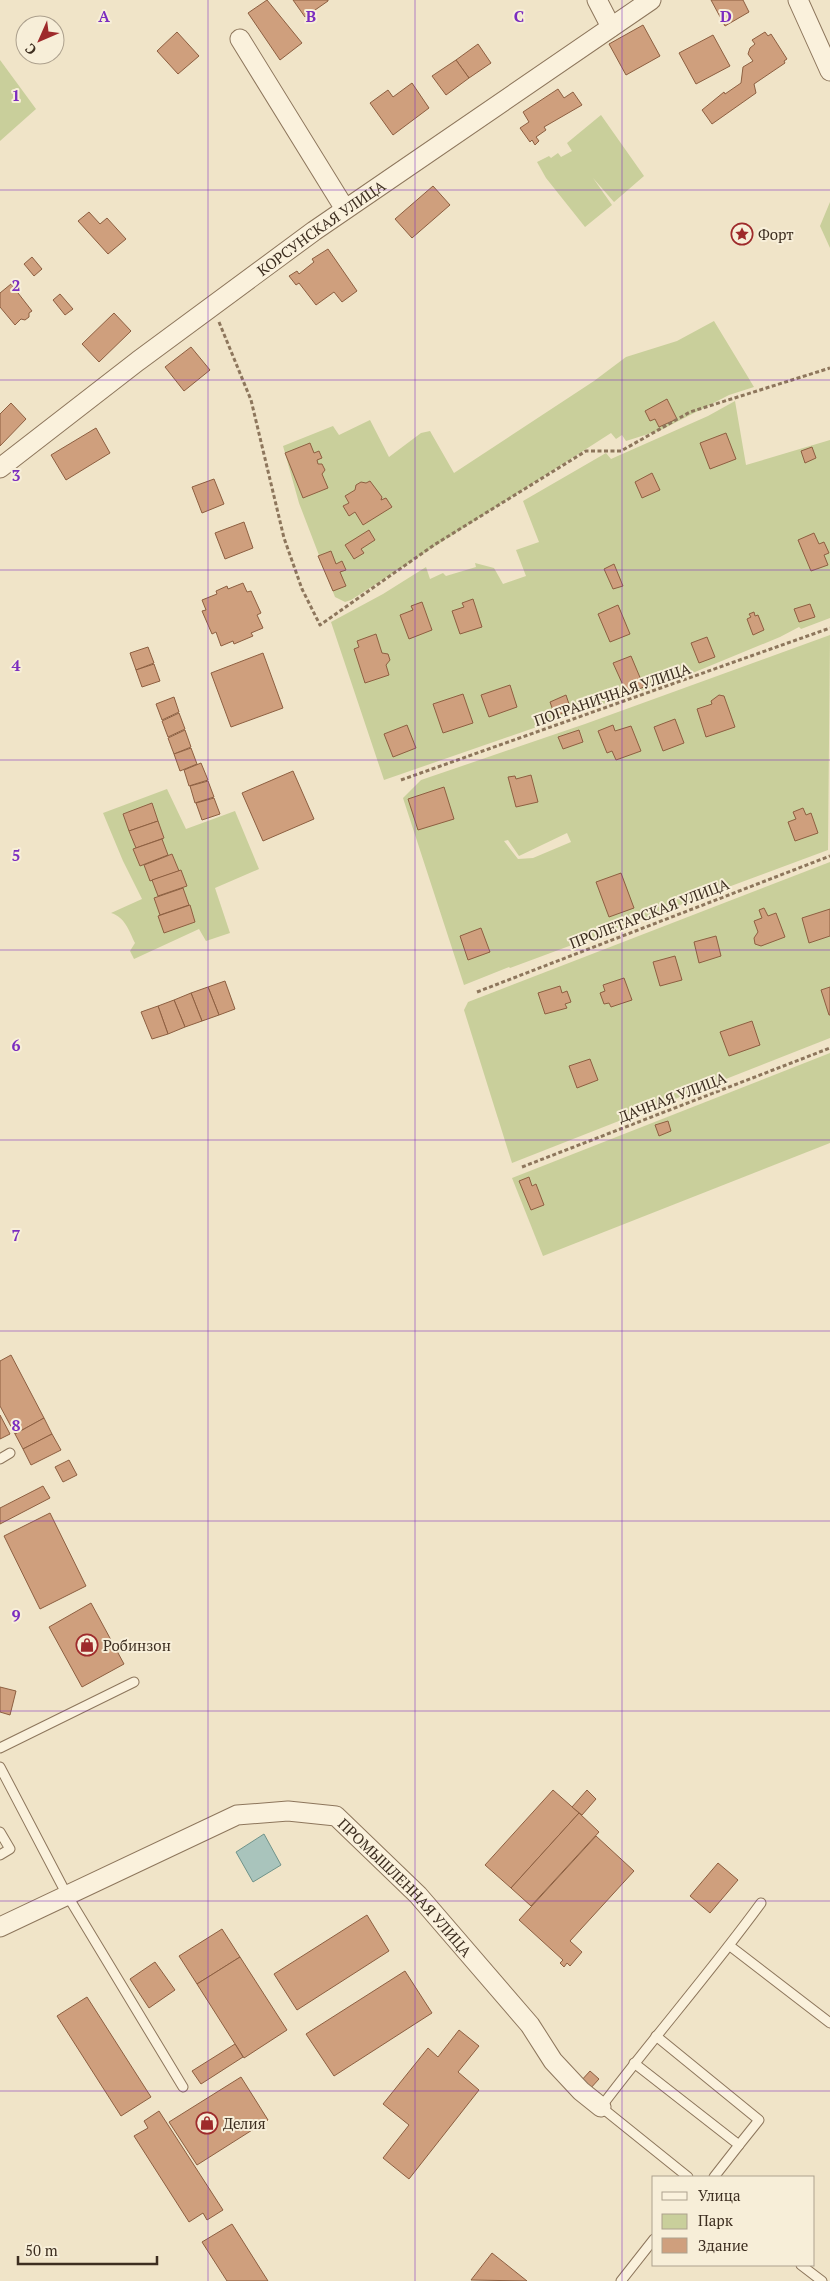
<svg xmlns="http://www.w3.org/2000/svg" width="830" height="2281" font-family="'PT Serif',serif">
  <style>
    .green { fill: #c9cf9b; fill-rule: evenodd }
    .water { fill: #a9c4bc; stroke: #6f938a }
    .building { fill: #cf9f7d; stroke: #8d5f41 }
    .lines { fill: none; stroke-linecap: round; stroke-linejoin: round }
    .service-casing { stroke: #8d765c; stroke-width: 11 }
    .minor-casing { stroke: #8d765c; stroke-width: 21 }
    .path { stroke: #8d765c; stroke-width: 3; stroke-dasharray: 4 2.5; stroke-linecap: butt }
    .service { stroke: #faf1dc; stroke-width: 9 }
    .minor { stroke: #faf1dc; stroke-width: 19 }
    .grid { fill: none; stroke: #7b2cbf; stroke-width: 1; stroke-opacity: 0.55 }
    .labels { text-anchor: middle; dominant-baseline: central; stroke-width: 4; stroke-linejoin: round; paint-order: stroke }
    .street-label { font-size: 15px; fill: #3d2e20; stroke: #f7eed8 }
    .poi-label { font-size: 15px; fill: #3d2e20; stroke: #f7eed8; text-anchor: start }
    .grid-label { font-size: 16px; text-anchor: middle; font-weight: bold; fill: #7b2cbf; stroke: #f7eed8; stroke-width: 4; stroke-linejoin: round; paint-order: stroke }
  </style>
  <rect width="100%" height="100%" fill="#f0e4c8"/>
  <g class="green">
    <polygon points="0,60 36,109 0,141"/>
    <polygon points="601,115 644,176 614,202 593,178 612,205 585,227 546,178 537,162 549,156 551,158 558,153 561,157 572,151 567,143"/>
    <polygon points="830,202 830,248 820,226"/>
    <polygon points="714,321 754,387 729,395 661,430 626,441 622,435 616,439 611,433 351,600 345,602 335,597 299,503 283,446 333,426 339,435 370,420 389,457 421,433 430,431 454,473 594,381 626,357 677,341"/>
    <polygon points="735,401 746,465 830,440 830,618 801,629 799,627 780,637 695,672 384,780 331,622 383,594 426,567 430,579 443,573 446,576 476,567 475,563 494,568 503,584 526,576 516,550 539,542 523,501 606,453 611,459 708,416"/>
    <path d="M830,635l-2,215 -318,118 -1,-1 -45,18 -61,-187 18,-18 164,-56zM567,833l4,9 -38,16 -15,1 -14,-18 4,-1 11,16z"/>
    <path d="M167,789l19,40 49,-18 24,58 -44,19 15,45 -24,8 -7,-12 -65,30 -4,-8 5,-8c-6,-12 -10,-26 -24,-30l31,-14 -19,-38 -20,-48z"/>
    <polygon points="830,862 830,1038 512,1163 464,1010 468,1002"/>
    <polygon points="830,1053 830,1143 543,1256 512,1178"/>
  </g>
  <polygon class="water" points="264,1834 281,1865 253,1882 236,1852"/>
  <g class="building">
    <polygon points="267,0 302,43 280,60 248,13"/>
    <polygon points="293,0 328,0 328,1 305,17"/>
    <polygon points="711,0 743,0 749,12 725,26"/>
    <polygon points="643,25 660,56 626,75 609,44"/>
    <polygon points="177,32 199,56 178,74 157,51"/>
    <polygon points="765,32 768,36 771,34 787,59 784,61 785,63 754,84 756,93 712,124 702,110 724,92 725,94 741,83 743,67 753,61 748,54 750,48 755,44 752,40"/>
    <polygon points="713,35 730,66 696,84 679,53"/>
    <polygon points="478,44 491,63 469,78 456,60"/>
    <polygon points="456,60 469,78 446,95 432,76"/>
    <polygon points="412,83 429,108 393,135 370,103 388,90 393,97"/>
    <polygon points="558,89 564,98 573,92 582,105 544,127 546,130 536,137 539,141 535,145 532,140 530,142 520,128 529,122 523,112"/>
    <polygon points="433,186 450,205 412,238 395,219"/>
    <polygon points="89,212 100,224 107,218 126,239 108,254 78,221"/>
    <polygon points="328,249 357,291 342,302 334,292 316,305 299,283 296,285 289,276 297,271 299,274 314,262 312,259"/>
    <polygon points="32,257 42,269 34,276 24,264"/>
    <polygon points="11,284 32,311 29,313 29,317 25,320 21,319 15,325 0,307 0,293"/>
    <polygon points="60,294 73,309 65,315 53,300"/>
    <polygon points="114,313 131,331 99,362 82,344"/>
    <polygon points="191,347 210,370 184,391 165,367"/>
    <polygon points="667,399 677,419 659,427 655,419 650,421 645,411"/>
    <polygon points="11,403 26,419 0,446 0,414"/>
    <polygon points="96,428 110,453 66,480 51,455"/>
    <polygon points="726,433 736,459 710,469 700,443"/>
    <polygon points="310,443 314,453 319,451 322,458 317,460 318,464 322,464 325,470 322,474 328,488 303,498 285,453"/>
    <polygon points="812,447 816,458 805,463 801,451"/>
    <polygon points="652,473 660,490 642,498 635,482"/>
    <polygon points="214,479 224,504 202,513 192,487"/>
    <polygon points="370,481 382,497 381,500 386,498 392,507 363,525 355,512 349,516 343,506 349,503 345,496 355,490 356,485 361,482 366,483"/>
    <polygon points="244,522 253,548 225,559 215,533"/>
    <polygon points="369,530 375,540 361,549 364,553 354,559 345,545"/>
    <polygon points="814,533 819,544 824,542 829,553 824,555 828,565 811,571 798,540"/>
    <polygon points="331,551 336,564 342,561 346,570 340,572 346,586 333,591 318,556"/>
    <polygon points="614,564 623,586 613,589 604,569"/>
    <polygon points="243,583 247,592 251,591 261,613 257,615 263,628 251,633 253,636 234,644 233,641 221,646 216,632 212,634 202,611 206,610 202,600 217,594 216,591 227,586 228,589"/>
    <polygon points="473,599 482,627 460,634 452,611 464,607 462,603"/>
    <polygon points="422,602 432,630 409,639 400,615 413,610 411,606"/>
    <polygon points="810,604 815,617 799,622 794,609"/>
    <polygon points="618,605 630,634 610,642 598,614"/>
    <polygon points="754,612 755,616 758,615 764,630 753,635 747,619 751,617 749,614"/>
    <polygon points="376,634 382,653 388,654 390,660 386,665 389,675 365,683 354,649 359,647 357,641"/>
    <polygon points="707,637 715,657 699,663 691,643"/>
    <polygon points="148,647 154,663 136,670 130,653"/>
    <polygon points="263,653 283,708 231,727 211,673"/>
    <polygon points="631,656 644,687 627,694 613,663"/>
    <polygon points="154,664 160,681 142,687 136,670"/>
    <polygon points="510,685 517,707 489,717 481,695"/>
    <polygon points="463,694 473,723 443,733 433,704"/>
    <polygon points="566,695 571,710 555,716 550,702"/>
    <polygon points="719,695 724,696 735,727 706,737 697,709 712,704 711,701"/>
    <polygon points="174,697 179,712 162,720 156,704"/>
    <polygon points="179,713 185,729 168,737 162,721"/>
    <polygon points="675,719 684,743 663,751 654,727"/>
    <polygon points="407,725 416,748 393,757 384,734"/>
    <polygon points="613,725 615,731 631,726 641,751 616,760 612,751 607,753 598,731"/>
    <polygon points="185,730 191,747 174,754 168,738"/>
    <polygon points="579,730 583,742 563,749 558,737"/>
    <polygon points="191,748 197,764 180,771 174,754"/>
    <polygon points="201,763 208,780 189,786 184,770"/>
    <polygon points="293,771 314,819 263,841 242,793"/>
    <polygon points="531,775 538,802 516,807 508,777 515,776 516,779"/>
    <polygon points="208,781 214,797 195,803 190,786"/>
    <polygon points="444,787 454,819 418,830 408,799"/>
    <polygon points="214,798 220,814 202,820 196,803"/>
    <polygon points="152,803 158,821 129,831 123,814"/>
    <polygon points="803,808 806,815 811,813 818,833 795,841 788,822 796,819 793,812"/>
    <polygon points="158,821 164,838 136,848 129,831"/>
    <polygon points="162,839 168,855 140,866 133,849"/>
    <polygon points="172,854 179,871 150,881 144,865"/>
    <polygon points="181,870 187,886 158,896 152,880"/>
    <polygon points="621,873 634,908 609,917 596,882"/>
    <polygon points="183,888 189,905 160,915 154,898"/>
    <polygon points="190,905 195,922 164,933 158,916"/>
    <polygon points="764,908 768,916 776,913 785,937 761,946 755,944 754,938 758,932 754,921 762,918 759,910"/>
    <polygon points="830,909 830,936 809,943 802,918"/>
    <polygon points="481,928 490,952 468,960 460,936"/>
    <polygon points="716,936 721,956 699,963 694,942"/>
    <polygon points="675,956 682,980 660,986 653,962"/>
    <polygon points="624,978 632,1000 611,1007 609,1003 604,1004 600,993 605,991 603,985"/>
    <polygon points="225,981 235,1009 219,1015 208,987"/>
    <polygon points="560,986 562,993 567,991 571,1002 565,1004 567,1008 545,1014 538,993"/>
    <polygon points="208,987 219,1015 202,1021 191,993"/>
    <polygon points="830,987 830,1015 829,1015 821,990"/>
    <polygon points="191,993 202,1021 185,1027 174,1000"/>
    <polygon points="174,1000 185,1027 168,1034 158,1006"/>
    <polygon points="158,1006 168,1034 152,1039 141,1012"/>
    <polygon points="752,1021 760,1045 729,1056 720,1032"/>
    <polygon points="590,1059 598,1080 577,1088 569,1066"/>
    <polygon points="668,1121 671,1131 659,1136 655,1125"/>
    <polygon points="529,1177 532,1186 536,1184 544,1205 531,1210 519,1181"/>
    <polygon points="11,1355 44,1418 15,1434 0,1406 0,1361"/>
    <polygon points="0,1415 10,1434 0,1439"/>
    <polygon points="44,1418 52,1434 23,1449 15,1434"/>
    <polygon points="52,1434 61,1450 31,1465 23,1449"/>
    <polygon points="69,1460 77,1475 63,1482 55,1467"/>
    <polygon points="43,1486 50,1498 0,1524 0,1508"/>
    <polygon points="50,1513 86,1586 40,1609 4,1536"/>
    <polygon points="91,1603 124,1664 82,1687 49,1627"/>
    <polygon points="0,1687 16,1691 10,1715 0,1712"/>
    <polygon points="553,1790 579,1813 511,1888 485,1865"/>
    <polygon points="587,1790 596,1799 582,1815 572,1807"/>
    <polygon points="579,1813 599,1832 531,1906 511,1888"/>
    <polygon points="596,1836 634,1871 570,1941 582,1952 570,1966 567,1963 564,1967 560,1963 563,1960 519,1920"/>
    <polygon points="718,1863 738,1880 710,1913 690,1896"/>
    <polygon points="367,1915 389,1951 297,2010 274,1974"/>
    <polygon points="222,1929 240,1957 197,1984 179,1956"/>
    <polygon points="240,1957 287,2030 244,2058 197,1984"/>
    <polygon points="155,1962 175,1990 149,2008 130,1979"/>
    <polygon points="405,1971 432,2013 334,2076 306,2034"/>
    <polygon points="87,1997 151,2097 121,2116 57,2016"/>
    <polygon points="459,2030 479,2046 458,2072 479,2090 409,2179 383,2158 409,2125 383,2104 428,2048 438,2057"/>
    <polygon points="235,2044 243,2057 201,2084 192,2071"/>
    <polygon points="590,2071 599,2079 589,2090 580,2082"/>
    <polygon points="241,2077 268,2120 197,2165 169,2122"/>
    <polygon points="159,2111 223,2210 207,2220 203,2213 189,2222 134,2136 148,2128 144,2121"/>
    <polygon points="232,2224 268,2281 227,2281 202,2242"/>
    <polygon points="492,2253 527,2281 471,2280"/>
  </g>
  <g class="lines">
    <g class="service-casing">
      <g id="service">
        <polyline points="0,1459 10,1453"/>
        <polyline points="0,1748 134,1682"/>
        <polyline points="0,1767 67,1895 183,2087"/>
        <polyline points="0,1832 10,1849 0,1855"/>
        <polyline points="730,1946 830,2023"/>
        <polyline points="656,2036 759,2120 739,2145"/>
        <polyline points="634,2063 739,2145 714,2177"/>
        <path d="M688,2177l-87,-70c52,-69 109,-134 160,-204"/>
        <polyline points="801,2265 822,2281"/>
        <polyline points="621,2281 654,2239"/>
      </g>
    </g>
    <g class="minor-casing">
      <g id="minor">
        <polyline points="597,0 611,27"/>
        <polyline points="798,0 830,71"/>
        <polyline points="240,39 345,209"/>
        <path id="s1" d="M0,468l138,-107 176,-130 337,-231"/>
        <path id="s2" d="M0,1927l237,-112 51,-4 48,5 82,79 112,130 23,36 28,30 20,16"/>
      </g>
    </g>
    <g class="path">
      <polyline points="219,322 251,400 284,538 302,589 320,625 434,545 586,451 621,451 690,412 830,368"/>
      <polyline points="401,780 830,628"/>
      <polyline points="477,992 830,856"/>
      <polyline points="522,1167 830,1048"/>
    </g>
    <use href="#service" class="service"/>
    <use href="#minor" class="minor"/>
  </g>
  <path class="grid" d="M208,0v2281M415,0v2281M622,0v2281M0,190h830M0,380h830M0,570h830M0,760h830M0,950h830M0,1140h830M0,1331h830M0,1521h830M0,1711h830M0,1901h830M0,2091h830"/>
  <defs>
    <g id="sight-ring" transform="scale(1.125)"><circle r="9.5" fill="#f7eed8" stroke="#9e2a2b" stroke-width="1.5"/><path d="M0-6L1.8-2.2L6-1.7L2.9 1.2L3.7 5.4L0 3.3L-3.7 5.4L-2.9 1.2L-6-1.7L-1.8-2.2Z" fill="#9e2a2b"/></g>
    <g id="shop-ring" transform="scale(1.125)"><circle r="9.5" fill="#f7eed8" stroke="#9e2a2b" stroke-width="1.5"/><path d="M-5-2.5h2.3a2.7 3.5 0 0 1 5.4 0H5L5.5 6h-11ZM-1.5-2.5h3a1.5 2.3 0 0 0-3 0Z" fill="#9e2a2b"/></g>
  </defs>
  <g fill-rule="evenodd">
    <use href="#sight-ring" x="742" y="234"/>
    <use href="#shop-ring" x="87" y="1645"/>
    <use href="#shop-ring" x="207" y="2123"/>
  </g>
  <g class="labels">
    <g class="street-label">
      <text stroke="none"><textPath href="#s1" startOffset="401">КОРСУНСКАЯ УЛИЦА</textPath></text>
      <text transform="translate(612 694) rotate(-19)">ПОГРАНИЧНАЯ УЛИЦА</text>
      <text transform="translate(649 913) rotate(-21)">ПРОЛЕТАРСКАЯ УЛИЦА</text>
      <text transform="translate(672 1097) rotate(-21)">ДАЧНАЯ УЛИЦА</text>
      <text stroke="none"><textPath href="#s2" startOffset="461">ПРОМЫШЛЕННАЯ УЛИЦА</textPath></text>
    </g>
    <g class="poi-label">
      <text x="758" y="234">Форт</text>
      <text x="103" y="1645">Робинзон</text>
      <text x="223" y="2123">Делия</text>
    </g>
  </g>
  <g class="grid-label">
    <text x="104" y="22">A</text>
    <text x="311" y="22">B</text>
    <text x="519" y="22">C</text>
    <text x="726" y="22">D</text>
    <text x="16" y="101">1</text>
    <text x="16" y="291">2</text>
    <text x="16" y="481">3</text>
    <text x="16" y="671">4</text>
    <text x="16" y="861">5</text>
    <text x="16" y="1051">6</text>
    <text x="16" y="1241">7</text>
    <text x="16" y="1431">8</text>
    <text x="16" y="1621">9</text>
  </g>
  <rect x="652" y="2176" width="162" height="90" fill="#f7eed8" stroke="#ada18e"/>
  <rect x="662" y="2192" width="25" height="8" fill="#faf1dc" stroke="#ada18e"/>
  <text x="698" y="2201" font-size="15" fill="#3d2e20">Улица</text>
  <rect x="662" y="2214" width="25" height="15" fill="#c9cf9b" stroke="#ada18e"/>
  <text x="698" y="2226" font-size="15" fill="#3d2e20">Парк</text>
  <rect x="662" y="2238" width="25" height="15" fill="#cf9f7d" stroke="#ada18e"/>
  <text x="698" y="2251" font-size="15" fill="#3d2e20">Здание</text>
  <g transform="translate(40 40) rotate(225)"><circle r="24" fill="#f7eed8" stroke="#ada18e"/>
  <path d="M0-4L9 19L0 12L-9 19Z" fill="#9e2a2b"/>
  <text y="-8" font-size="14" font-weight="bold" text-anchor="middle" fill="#3d2e20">С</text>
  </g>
  <path d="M18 2256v8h139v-8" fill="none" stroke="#3d2e20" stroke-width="2.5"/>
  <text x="25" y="2256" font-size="15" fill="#3d2e20" stroke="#f7eed8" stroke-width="4" paint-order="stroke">50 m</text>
</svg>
